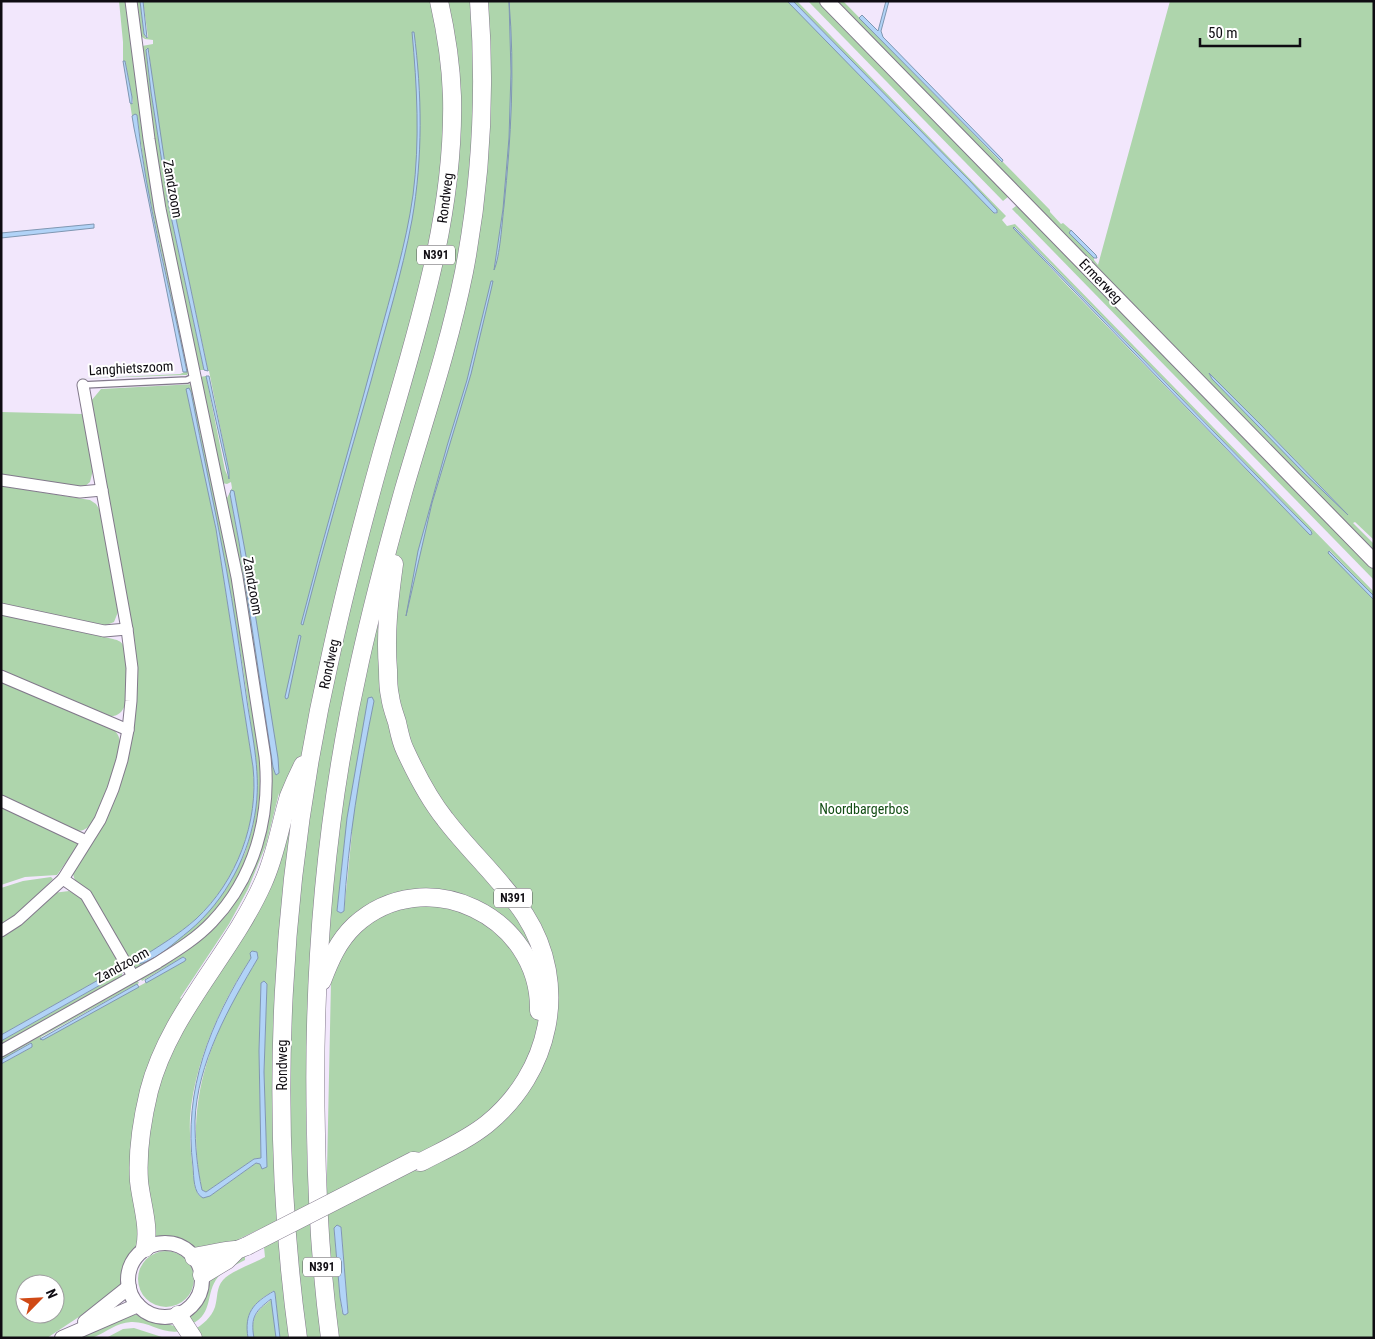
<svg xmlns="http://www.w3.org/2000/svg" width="1375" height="1339" font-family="'Roboto Condensed',sans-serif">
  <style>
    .green { fill: #aed5ac; fill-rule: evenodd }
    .water { fill: #b1d3f7; stroke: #8097b2 }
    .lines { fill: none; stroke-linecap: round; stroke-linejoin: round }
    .service-casing { stroke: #82798b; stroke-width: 8 }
    .minor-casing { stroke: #82798b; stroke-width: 13 }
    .tertiary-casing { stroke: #82798b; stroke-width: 16 }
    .primary-casing { stroke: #82798b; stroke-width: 19 }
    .service { stroke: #fff; stroke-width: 5.5 }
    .minor { stroke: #fff; stroke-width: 11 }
    .tertiary { stroke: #fff; stroke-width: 14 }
    .primary { stroke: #fff; stroke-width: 18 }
    .primary-bridge-casing { stroke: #82798b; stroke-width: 19; stroke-linecap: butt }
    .primary-bridge { stroke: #fff; stroke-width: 18 }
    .labels { text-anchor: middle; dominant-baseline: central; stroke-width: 4; stroke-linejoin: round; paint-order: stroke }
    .shield { fill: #fff; stroke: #575559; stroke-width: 1 }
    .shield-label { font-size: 12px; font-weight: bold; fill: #0f0c12 }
    .street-label { font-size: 14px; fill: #0f0c12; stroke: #fff }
    .park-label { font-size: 14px; fill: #124d14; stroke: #fff }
  </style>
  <rect width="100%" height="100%" fill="#f2e7fc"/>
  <g class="green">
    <polygon points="119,1 129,1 191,368 187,375 184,375 76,379 180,374 187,371 147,186 137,115 132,116 130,103 133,103 132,97 125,61 123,61 123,42"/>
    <path d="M135,1h5l4,33 2,4 2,-1 -5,-36h645l208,213 1,-1v-3l-28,-30 -176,-179h4l209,215 -4,4 5,6 8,-2 359,368v4l-44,-45 -2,1 46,48v738h-1037l-11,-119 5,-238 3,-18 11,-21v-12l-8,9 -11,18 10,-114 -16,9c-8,82 -14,164 -14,247 0,80 7,159 16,239h-17l-7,-65 -7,-97 -2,-77 2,-101 11,-135 -16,9c-16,156 -15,311 3,466h-9l-5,-45 -2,-2c-20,12 -29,22 -25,47h-50l-4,-8c9,-6 17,-12 21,-23 3,-10 1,-19 8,-27 8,-9 30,-16 42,-23l-3,-29 -23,11v3l-2,1 -33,7 -7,-1 -20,-10 -16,-2 -8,2 -9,-49 -1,-28 3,-37 9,-42 17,-43 18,-31 47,-70 24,-43 6,-13 1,-20 10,-38 -12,39 -22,47 -15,26 -53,80 -17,32 -9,24 -10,40 -5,40 1,38 5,34v12l-12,21 -8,26 -4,6 -8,7 -62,41h-46v-274l31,-17v-3l-2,-1 -29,17v-6l135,-76 3,5 -98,54v3l144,-79v-3l-2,-1 -41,24 -3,-5c16,-8 32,-16 46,-27 54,-38 87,-103 85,-169 -2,-34 -9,-68 -14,-101 -9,-60 -18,-120 -30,-179l6,-12 -1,-6 -4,2 -5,-1 -22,-106 6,-1 19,94 4,9v-8l-20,-100h-1c-21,-107 -50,-212 -59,-321l-2,-2 -1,2 5,42 18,115 35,163h-6c-23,-107 -44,-213 -57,-322l1,-2 11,-2v-4l-8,-1 -6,-4zM1013,227h2l296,304 1,3 -2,1 -249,-256zM232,490l20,105 26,173 1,5 -3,2 -1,-2 -2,-6 -34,-225 -9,-48zM279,793c1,10 -2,20 -5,30 -12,52 -39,98 -69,141 -8,12 -15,25 -24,35l-1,-1 49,-74 19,-35 18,-44zM352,833l-8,78 -3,2 -4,-2 8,-73zM252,951l5,1 1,6c-47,76 -75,141 -56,232l4,2 48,-33 7,-1 -2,-107 2,-68 3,-2 3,3 -3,88 3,95 -5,2 -2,-5 -4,-1 -46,33 -9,1 -3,-3 -3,-7c-3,-23 -6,-46 -5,-69 4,-55 31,-115 61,-160l-1,-5zM337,1225l4,2 7,86 -3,2 -3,-3 -2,-15 -6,-69zM25,1284h30v30h-30z"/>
    <polygon points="808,1 818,1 1009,196 1003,201"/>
    <path d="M836,1h7l158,161h2l47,48v2l11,12 2,-1 8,7 -2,3 25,25v2l4,5 72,-264h204v539l-19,-18 -2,1 21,21v7zM1209,373l51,51 88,91 -136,-136z"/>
    <polygon points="1016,206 1020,207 1374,570 1374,580 1012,209"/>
    <path d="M195,384l36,178 27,168 4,67 -12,59 -22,41 -31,33 -58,40 -7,-4 -56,-82 -4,-13 17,-23 46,-138 -44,-309 10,-12zM187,388l4,4 35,176 17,100 13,94 1,34 -4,30 -8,27 -16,31 -9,12 -20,25 -26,21 -14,11 -21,6c20,-12 39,-24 57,-40 41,-38 63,-97 57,-152l-37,-238z"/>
    <polygon points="1,412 83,414 93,470 90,482 84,487 1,476"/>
    <polygon points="1,486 90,500 96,504 101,512 118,612 114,622 104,626 1,604"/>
    <path d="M1,614l112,25c4,1 8,2 10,6 6,9 3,47 2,60 -3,8 -8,12 -17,11l-107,-46z"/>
    <path d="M1,681l113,49c4,4 6,8 6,14 0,16 -20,69 -30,81 -4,5 -9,6 -14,6l-75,-35z"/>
    <polygon points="1,807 79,844 57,875 25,877 1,885"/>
    <polygon points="51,877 53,879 28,905 1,926 1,888 23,881"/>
    <polygon points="69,891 82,898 123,971 121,979 1,1047 1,1041 102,984 100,979 1,1035 1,938 14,929 53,893"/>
    <circle cx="166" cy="1279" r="28"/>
    <path d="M245,1256v4c-9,5 -20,9 -27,17 -13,16 -4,36 -26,47l-5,-7 14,-14 10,-25 9,-9z"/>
    <path d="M272,1299l4,39h-22c-4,-22 3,-27 18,-39z"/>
    <path d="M133,1314l48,14v3c-18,4 -32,-10 -50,-9 -15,1 -24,10 -37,15 -5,2 -13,1 -19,1z"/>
    <polygon points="134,1328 165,1338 106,1338 123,1329"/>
  </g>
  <g class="water">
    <polygon points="140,1 143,1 147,38 144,34"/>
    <path d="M509,1c6,69 2,137 -5,205 -2,16 -4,51 -10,64l9,-61 6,-71 2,-66z"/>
    <polygon points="787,1 793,1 969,180 997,210 997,213 994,213"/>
    <polygon points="886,1 889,1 881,31 883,37 1003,160 1002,162 859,18 862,15 878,31"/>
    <path d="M412,32h2c8,62 9,125 -2,188 -10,54 -27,108 -41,161 -23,81 -47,162 -68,244l-2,-1c24,-94 52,-188 77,-282 13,-49 28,-97 35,-147 7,-54 4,-109 -1,-163z"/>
    <polygon points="148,48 166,171 208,371 204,370 169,207 151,92 146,50"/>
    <polygon points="123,61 125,61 132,97 132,104 130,103"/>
    <path d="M135,114l2,1c9,87 33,171 50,257h-4l-49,-244 -2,-12z"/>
    <polygon points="94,224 94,228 1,238 1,233"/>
    <polygon points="1014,227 1298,518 1311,531 1312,534 1310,535 1013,228"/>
    <polygon points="1071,230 1096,255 1097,258 1094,258 1069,233"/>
    <polygon points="491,281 493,281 491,290 471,374 432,503 406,616 418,551 447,446 467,380"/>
    <polygon points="1209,373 1260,424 1348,515 1303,472 1212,379"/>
    <polygon points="206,376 209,376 229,471 229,479"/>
    <path d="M189,388l2,4c11,58 24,116 35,175 8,42 14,84 20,127 5,37 15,75 10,113 -6,47 -30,93 -67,124 -14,11 -32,29 -50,33v-5c20,-13 39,-24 57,-40 41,-38 63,-97 57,-152l-37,-238 -30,-140z"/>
    <polygon points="231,490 234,491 246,556 278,758 279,773 276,775 275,773 273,767 239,542 230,494"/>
    <polygon points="1329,551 1374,596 1374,600 1328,553"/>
    <polygon points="299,635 301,636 288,698 286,699 285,697"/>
    <path d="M372,697l2,4c-14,68 -26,140 -30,210l-3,2 -4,-2 10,-93 21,-120z"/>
    <path d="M252,951l5,1 1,6c-29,49 -61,105 -63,163 0,24 2,46 7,69l4,2 48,-33 7,-1 -2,-107 2,-68 3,-2 3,3 -3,88 3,95 -5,2 -2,-5 -4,-1 -46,33 -7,2c-10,-5 -9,-21 -10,-31 -10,-78 17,-144 58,-209l-1,-5z"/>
    <polygon points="183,957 186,959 185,961 146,983 145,980"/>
    <polygon points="100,979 104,981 102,984 1,1041 1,1035"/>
    <polygon points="137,984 139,987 43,1040 40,1039"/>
    <polygon points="31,1043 32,1044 32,1047 1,1064 1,1060"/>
    <polygon points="337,1225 341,1227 348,1313 345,1315 343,1314 340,1297 334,1228"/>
    <path d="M274,1291l1,2 5,45h-4l-5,-39c-15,12 -21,17 -17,39h-6c-4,-25 5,-35 26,-47z"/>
  </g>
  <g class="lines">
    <g class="service-casing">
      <polyline id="service" points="83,385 187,380 196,376"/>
    </g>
    <g class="minor-casing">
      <g id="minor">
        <polyline points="1,480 80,492 102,490"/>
        <polyline points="1,609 104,631 127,629"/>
        <polyline points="1,676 128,730"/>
        <polyline points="1,801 86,841"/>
        <polyline points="63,879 86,895 133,976"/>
        <polyline points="1,931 18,920 63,879 100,820 113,789 122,760 128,730 131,701 132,668 127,629 83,385"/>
        <path d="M1,1051l156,-88c19,-12 39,-24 55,-41 42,-44 59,-104 53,-165l-28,-180 -77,-368 -11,-70 -18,-138"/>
      </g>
    </g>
    <g class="tertiary-casing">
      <g id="tertiary">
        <polyline points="827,1 1374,561"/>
        <circle cx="165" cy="1280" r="37"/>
        <polyline points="85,1322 129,1287"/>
        <polyline points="62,1338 138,1305"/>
      </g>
    </g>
    <g class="primary-casing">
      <g id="primary">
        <path d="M394,564c-5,37 -9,69 -6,106 0,8 0,18 2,26 1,9 4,17 7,26 2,9 4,20 8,28 11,24 24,49 40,69 25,33 57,61 80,96 45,70 25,158 -38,209 -20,16 -43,26 -66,38l-8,-1"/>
        <path d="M322,981c8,-21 16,-40 33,-56 70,-64 186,-9 184,86"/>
        <path d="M145,1248c5,-21 -4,-46 -6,-67 -2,-30 3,-61 10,-90 20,-78 82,-136 114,-208 13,-28 17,-58 26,-87 4,-10 9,-21 14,-31"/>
        <path d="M194,1257c14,-2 27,-6 41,-7"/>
        <polyline points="202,1275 227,1260 237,1250 247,1246"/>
        <polyline points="178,1315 193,1338"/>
        <path d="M298,1338c-31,-227 -18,-461 33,-684 15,-69 33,-137 52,-205 33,-116 72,-232 69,-353 -1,-32 -6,-64 -13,-95"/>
        <path d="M330,1338c-9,-68 -13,-136 -14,-204 -4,-159 9,-318 44,-473 13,-58 28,-115 44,-172 21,-72 45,-143 60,-217 17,-89 22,-180 15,-271"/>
      </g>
    </g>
    <use href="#service" class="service"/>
    <use href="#minor" class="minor"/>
    <use href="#tertiary" class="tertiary"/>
    <use href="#primary" class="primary"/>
    <g class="primary-bridge-casing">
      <polyline id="primary-bridge" points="247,1246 413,1161"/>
    </g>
    <use href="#primary-bridge" class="primary-bridge"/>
  </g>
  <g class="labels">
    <g class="shield">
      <rect x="417" y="245.5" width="38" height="19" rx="4"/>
      <rect x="494" y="888.5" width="38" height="19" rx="4"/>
      <rect x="303" y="1257.5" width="38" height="19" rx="4"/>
    </g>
    <g class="shield-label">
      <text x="436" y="255">N391</text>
      <text x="513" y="898">N391</text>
      <text x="322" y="1267">N391</text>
    </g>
    <g class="street-label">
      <text transform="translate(173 189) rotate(80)">Zandzoom</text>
      <text transform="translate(445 198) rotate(-83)">Rondweg</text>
      <text transform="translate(1101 281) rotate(46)">Ermerweg</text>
      <text transform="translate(131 368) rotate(-3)">Langhietszoom</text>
      <text transform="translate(253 586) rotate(80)">Zandzoom</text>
      <text transform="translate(329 664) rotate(-78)">Rondweg</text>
      <text transform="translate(122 965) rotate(-29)">Zandzoom</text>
      <text transform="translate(282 1065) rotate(-90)">Rondweg</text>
    </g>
    <g class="park-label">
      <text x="864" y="809">Noordbargerbos</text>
    </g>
  </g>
  <rect width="1375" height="1339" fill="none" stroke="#0f0c12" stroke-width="5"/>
  <g transform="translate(40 1299) rotate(66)"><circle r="24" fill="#ffffff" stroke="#9f9ea0"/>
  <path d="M0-4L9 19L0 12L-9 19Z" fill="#d04915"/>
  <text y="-8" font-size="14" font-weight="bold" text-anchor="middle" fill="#0f0c12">N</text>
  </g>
  <path d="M1200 38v8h100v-8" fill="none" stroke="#0f0c12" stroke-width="2.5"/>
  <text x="1208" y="38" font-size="15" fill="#0f0c12" stroke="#ffffff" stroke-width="4" paint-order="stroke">50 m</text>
</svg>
